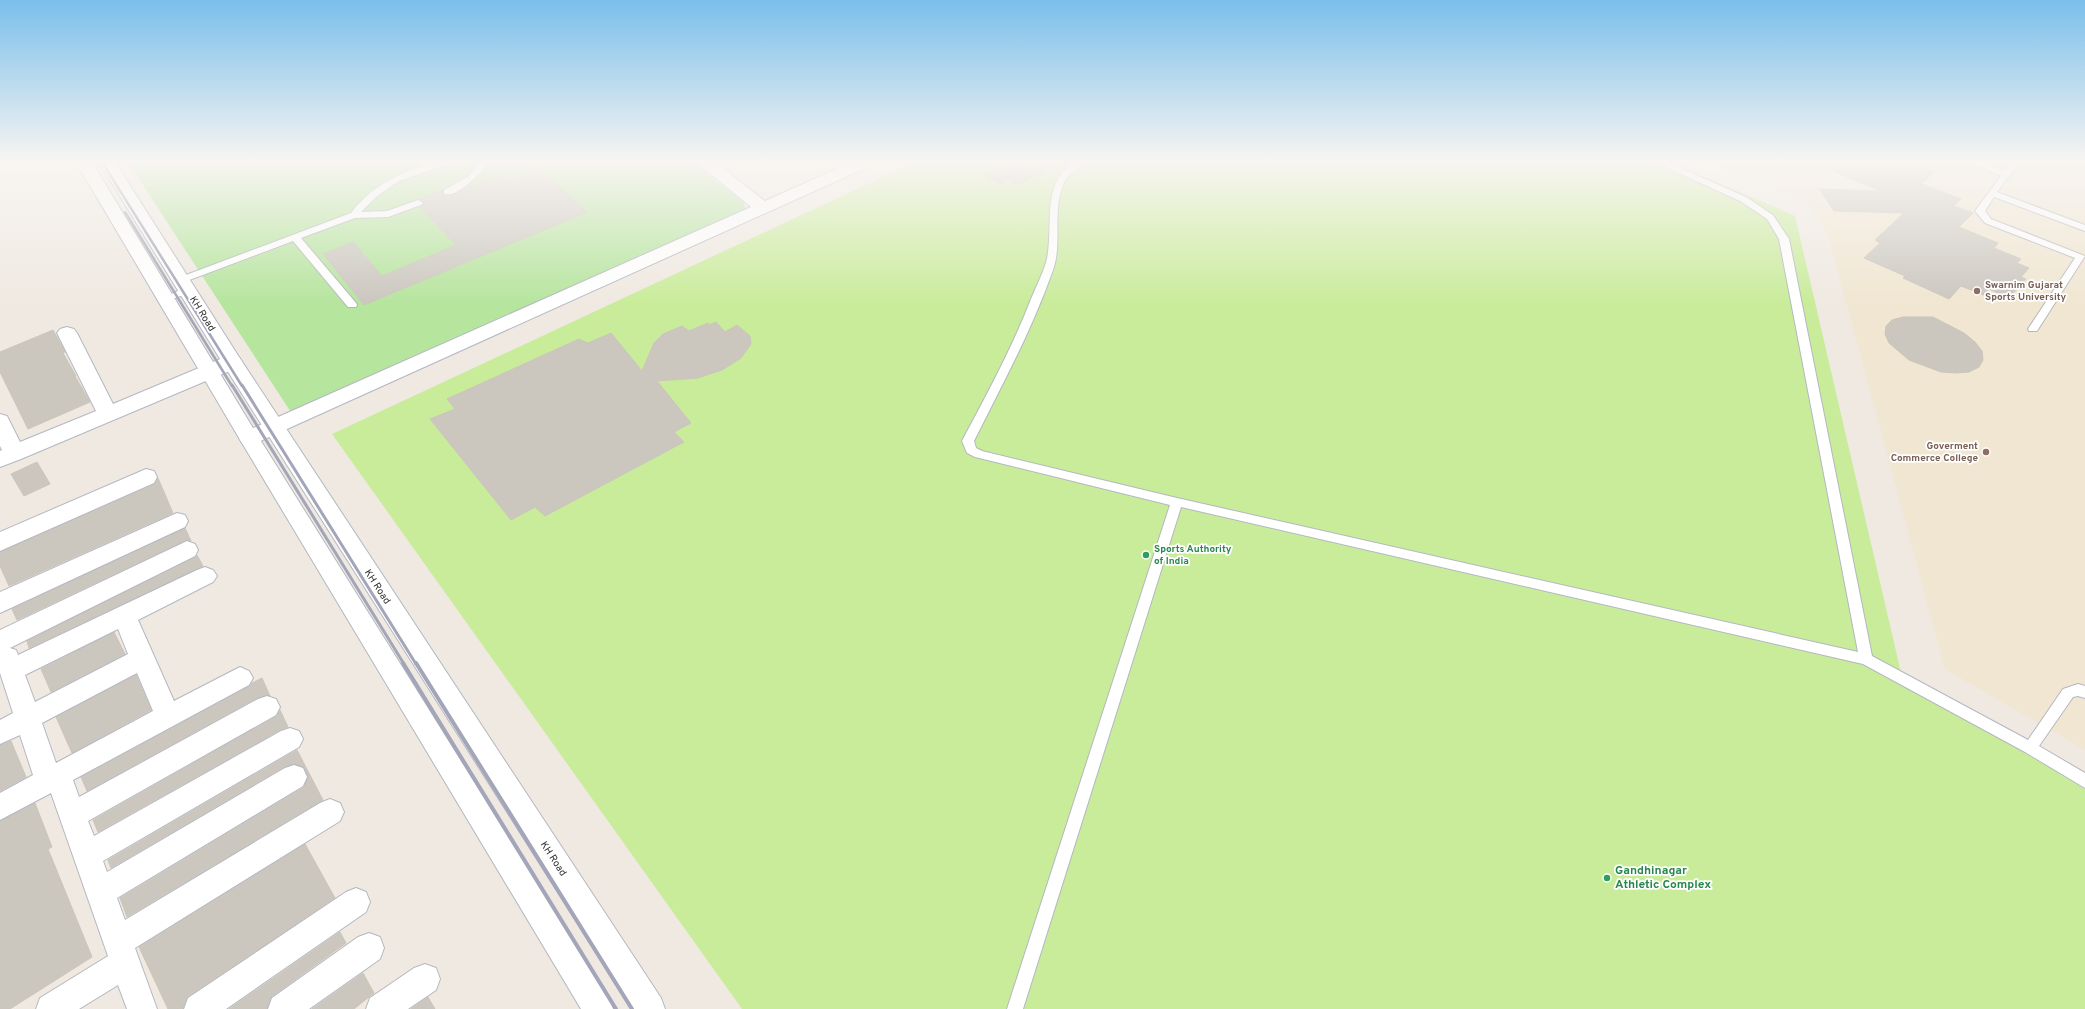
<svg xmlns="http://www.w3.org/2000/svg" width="2085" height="1009" font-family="Overpass,sans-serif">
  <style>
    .education { fill: #f0e6d1 }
    .green { fill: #b6e59e }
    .pitch { fill: #c9ec9a }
    .building { fill: #cbc7bf; stroke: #cbc5ba }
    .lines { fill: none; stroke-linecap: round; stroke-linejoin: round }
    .service-casing { stroke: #b4b7c1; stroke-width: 2 }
    .minor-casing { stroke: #b4b7c1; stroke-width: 2 }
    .secondary-casing { stroke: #b4b7c1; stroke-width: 2 }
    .service { fill: #fff; fill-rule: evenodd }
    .minor { fill: #fff; fill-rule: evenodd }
    .secondary { fill: #fff; fill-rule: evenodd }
    .rail-far2 { stroke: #a3a6b8; stroke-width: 2.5 }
    .rail-far1 { stroke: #a3a6b8; stroke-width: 3 }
    .rail { stroke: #a3a6b8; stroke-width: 4 }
    .education-dot { fill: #8d6e63; stroke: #fff; stroke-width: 1.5 }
    .leisure-dot { fill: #2e9e5b; stroke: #fff; stroke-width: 1.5 }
    .labels { text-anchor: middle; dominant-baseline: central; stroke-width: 3.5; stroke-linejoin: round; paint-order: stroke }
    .education-label { font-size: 10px; font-weight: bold; fill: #785e54; stroke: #fff; text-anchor: start }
    .street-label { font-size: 10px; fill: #2e2e2e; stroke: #fff }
    .leisure-label { font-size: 10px; font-weight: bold; fill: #27864d; stroke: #fff; text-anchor: start }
    .near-leisure-label { font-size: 12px; font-weight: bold; fill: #27864d; stroke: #fff; text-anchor: start }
  </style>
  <rect width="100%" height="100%" fill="#efe9e1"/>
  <polygon class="education" points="1708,162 2085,162 2085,750 1945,669 1828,235 1811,206"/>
  <polygon class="green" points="128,162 692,162 743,202 750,217 296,420"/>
  <polygon class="pitch" points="915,162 1671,162 1795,216 1902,677 2085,789 2085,1009 742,1009 332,434"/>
  <g class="building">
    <polygon points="997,162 1062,162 1016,185 1011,179 1000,184 983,175"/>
    <polygon points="1812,162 1862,162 1879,169 1886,162 1913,162 1935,171 1922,184 1961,199 1954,206 1973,213 1959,227 1998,243 1994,248 2021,259 2017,263 2029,268 2021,277 2026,279 2009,298 1989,289 1984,295 1961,286 1949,299 1903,278 1905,276 1864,258 1880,243 1875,240 1904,213 1834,211 1819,189 1880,191"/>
    <polygon points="539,168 587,212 364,305 323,254 353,242 382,276 456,245 420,207 424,203 419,199 443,190 443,195 450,196 503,173 510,180"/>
    <polygon points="1903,317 1933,317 1964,333 1975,342 1982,351 1983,360 1979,367 1969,372 1956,373 1941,372 1909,360 1889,343 1885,334 1886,326 1892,320"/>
    <polygon points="716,322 725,332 737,325 750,336 751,344 741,358 722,370 698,378 657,381 691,423 674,432 684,442 545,516 535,507 511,520 430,419 455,409 447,399 579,339 588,343 611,333 642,371 654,343 663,334 682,326 689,331 708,323 709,325"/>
    <polygon points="53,330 65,352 63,353 76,376 75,376 90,402 28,429 0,372 0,352"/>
    <polygon points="37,462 50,484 24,496 11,474"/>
    <polygon points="158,478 173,513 9,586 0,566 0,552 155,484"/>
    <polygon points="185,528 191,541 186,540 17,620 12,609"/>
    <polygon points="197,555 203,566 29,648 27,641 196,557"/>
    <polygon points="114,632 125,654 51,692 41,669"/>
    <polygon points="136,675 151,710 72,753 56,717"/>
    <polygon points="262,678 270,696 267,695 257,698 87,791 81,777 250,686 252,683"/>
    <polygon points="280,710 288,727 280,730 98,832 93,820 277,716"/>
    <polygon points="11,741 26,777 0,791 0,745"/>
    <polygon points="297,750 323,800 127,917 120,898 304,787 308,776 303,767 294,764 284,767 111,868 108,860"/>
    <polygon points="35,803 52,847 48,849 92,957 10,1009 0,1009 0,821"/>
    <polygon points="305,844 335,898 187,997 183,1009 168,1009 139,947"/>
    <polygon points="340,932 346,943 271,997 267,1009 229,1009"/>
    <polygon points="363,973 374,993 354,1009 312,1009"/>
    <polygon points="428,997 435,1009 411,1009"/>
  </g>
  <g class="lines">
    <g class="service-casing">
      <g id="service">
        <path d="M436,162h18l-55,19 -23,16 -15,15 26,-1 31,-11 5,3 -2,2 -33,12 -33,1 -54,20 55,65 1,2 -1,2h-8l-55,-66 -109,41 -3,1 -5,-3 2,-2 173,-65c21,-28 51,-42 85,-51z"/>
        <path d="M480,162h9c-8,11 -31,36 -45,32v-4l25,-14z"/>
        <path d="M1074,162h11c-6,7 -15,10 -20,19 -14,27 -2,61 -12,89 -21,60 -51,115 -79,171l2,7 6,3 195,47 681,154 -79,-413 -12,-20 -27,-18 -85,-39h12l79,35 27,18 16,24 83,417 156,84 35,-51 15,-5 7,2v12l-7,-2 -5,1 -34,49 46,27v15l-60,-36 -162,-88 -682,-157 -158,502h-16l163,-504 -195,-48 -8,-4 -5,-12c25,-47 50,-93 69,-142 5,-12 11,-24 15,-36 9,-35 -7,-78 28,-101z"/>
        <polygon points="1970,162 1983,162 2004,171 2011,162 2020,162 1997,192 2085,225 2085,231 1994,197 1985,211 1991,219 2085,256 2037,331 2029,331 2028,329 2075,258 1985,223 1975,211 2001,176"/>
        <polygon points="187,287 191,288 191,292 165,302 160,299"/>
      </g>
    </g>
    <g class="minor-casing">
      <g id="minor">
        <polygon points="696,162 715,162 765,201 852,162 874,162 872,165 256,443 249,445 242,443 239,438 242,433 751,207"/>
        <polygon points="67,327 74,329 77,333 113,404 225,357 232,356 239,357 242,362 239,367 21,459 0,467 0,451 2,450 0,446 0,414 7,416 20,442 96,411 57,333 60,329"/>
        <polygon points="146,469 154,471 157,477 154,483 0,551 0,532"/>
        <polygon points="177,513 185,515 188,521 185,527 0,613 0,592"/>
        <path d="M187,541l8,3 3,6 -3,6 -185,92 6,2 2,5 179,-85 8,-3 8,3 4,6 -4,6 -75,38 36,81 66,-34 9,4 4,7 -4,7 -176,95 6,17 179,-98 9,-3 9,3 4,8 -4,8 -188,106 6,15 187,-105 9,-3 9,3 4,8 -4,8 -196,114 4,11 178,-104 9,-3 9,3 4,9 -4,9 -186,112 8,22 195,-117 10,-4 10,4 4,9 -4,9 -205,127 22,61h-30l-9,-24 -39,24h-43l4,-11 68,-42 -57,-163 -51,27v-27l33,-18 -13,-40 -20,9v-24l13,-7 -13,-40v-43zM118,629l10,25 -93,48 -10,-27zM137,673l16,38 -97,52 -14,-40z"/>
        <polygon points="356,888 366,892 370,902 366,912 226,1009 184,1009 188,998 346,892"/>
        <polygon points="369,933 380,937 384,948 380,959 309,1009 268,1009 272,998 358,937"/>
        <polygon points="425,964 436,968 440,979 436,990 408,1009 366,1009 370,998 414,968"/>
      </g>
    </g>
    <g class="secondary-casing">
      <g id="secondary">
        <polygon points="76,162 92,162 256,433 609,998 613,1009 581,1009 242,443"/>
        <polygon points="99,162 115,162 239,357 661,998 665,1009 632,1009 225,367"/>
      </g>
    </g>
    <use href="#service" class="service"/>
    <use href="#minor" class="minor"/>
    <use href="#secondary" class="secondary"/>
    <g class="rail-far2">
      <polyline points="102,162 242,386"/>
      <polyline points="125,212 232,386"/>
    </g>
    <g class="rail-far1">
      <polyline points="232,385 404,664"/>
      <polyline points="242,385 416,664"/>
    </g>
    <g class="rail">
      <polyline points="403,663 616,1009"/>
      <polyline points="416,663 632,1009"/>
    </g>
  </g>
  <linearGradient id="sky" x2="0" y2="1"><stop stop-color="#7abfeb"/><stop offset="0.53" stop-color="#f8f5f2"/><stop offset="1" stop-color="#f8f5f2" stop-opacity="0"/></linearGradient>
  <rect width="2085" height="304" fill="url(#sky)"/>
  <g class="education-dot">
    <circle cx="1977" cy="291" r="4"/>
    <circle cx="1986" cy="452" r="4"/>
  </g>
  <g class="leisure-dot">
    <circle cx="1146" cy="555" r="4"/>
    <circle cx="1607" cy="878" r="4"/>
  </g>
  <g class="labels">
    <g class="education-label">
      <text x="1985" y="285">Swarnim Gujarat<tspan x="1985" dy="12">Sports University</tspan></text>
      <text x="1978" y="446" text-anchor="end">Goverment<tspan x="1978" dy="12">Commerce College</tspan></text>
    </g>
    <g class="street-label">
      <text transform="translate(202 314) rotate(58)">KH Road</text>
      <text transform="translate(377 587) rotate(57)">KH Road</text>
      <text transform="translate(553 859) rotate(57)">KH Road</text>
    </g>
    <g class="leisure-label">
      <text x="1154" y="549">Sports Authority<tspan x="1154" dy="12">of India</tspan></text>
    </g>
    <g class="near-leisure-label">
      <text x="1615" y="871">Gandhinagar<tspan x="1615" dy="14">Athletic Complex</tspan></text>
    </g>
  </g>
</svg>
